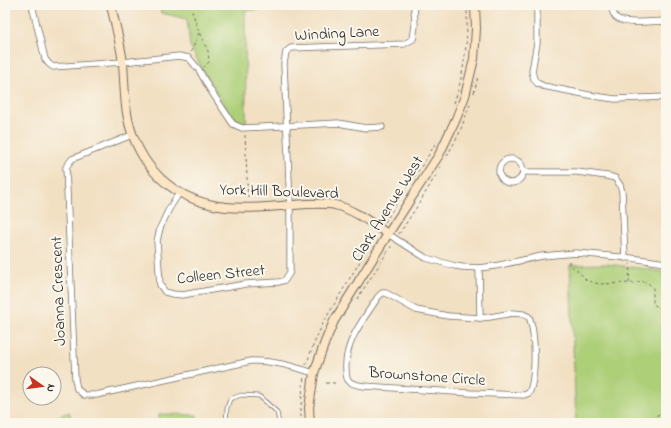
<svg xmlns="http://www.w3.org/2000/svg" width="671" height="428" font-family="'Indie Flower',sans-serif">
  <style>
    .green { fill: #adcf78; stroke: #6c7d52 }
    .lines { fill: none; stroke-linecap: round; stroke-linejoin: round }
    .lane-casing { stroke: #716a60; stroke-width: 4.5 }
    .street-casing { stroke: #716a60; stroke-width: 7 }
    .secondary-casing { stroke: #716a60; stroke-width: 10 }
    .path { stroke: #716a60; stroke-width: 1; stroke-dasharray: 3 3; stroke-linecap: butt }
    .lane { stroke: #fff; stroke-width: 3 }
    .street { stroke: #fff; stroke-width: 5.5 }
    .secondary { stroke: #fce5c4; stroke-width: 8 }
    .labels { text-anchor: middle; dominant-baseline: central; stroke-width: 4; stroke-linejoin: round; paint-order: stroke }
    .street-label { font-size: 16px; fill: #2b2b2b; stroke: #fbf7ec }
  </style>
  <rect width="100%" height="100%" fill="#fbf7ec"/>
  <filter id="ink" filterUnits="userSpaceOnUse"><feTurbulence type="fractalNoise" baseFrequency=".025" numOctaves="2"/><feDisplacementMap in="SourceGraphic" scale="8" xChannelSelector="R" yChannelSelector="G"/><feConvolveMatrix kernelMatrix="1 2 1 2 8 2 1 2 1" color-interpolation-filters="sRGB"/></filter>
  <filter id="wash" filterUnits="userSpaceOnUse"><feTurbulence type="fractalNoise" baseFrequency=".012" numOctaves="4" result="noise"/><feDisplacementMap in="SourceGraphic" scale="16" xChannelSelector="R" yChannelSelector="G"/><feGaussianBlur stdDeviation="0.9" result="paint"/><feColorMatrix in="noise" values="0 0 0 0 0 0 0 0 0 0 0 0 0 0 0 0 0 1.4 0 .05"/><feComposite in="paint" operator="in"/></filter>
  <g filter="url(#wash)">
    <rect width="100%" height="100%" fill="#f2e0c3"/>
    <g class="green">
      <polygon points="159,5 285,5 285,7 245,11 246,124 238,121 231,116 204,73 190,46 187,19 161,13"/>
      <polygon points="606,264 648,269 663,272 666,308 666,423 576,423 570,265"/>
      <polygon points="69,412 74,423 42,423"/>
      <polygon points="159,414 197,415 196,423 159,423"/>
    </g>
  </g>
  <g filter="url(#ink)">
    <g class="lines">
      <g class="lane-casing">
        <polyline id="lane" points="226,423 227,408 230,399 241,395 259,396 277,412 279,423"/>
      </g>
      <g class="street-casing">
        <g id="street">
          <polyline points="32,5 45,59 49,64 53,67 123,62 179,56 189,58 199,70 209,88 233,124 242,128 338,123 366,128 382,127"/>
          <polyline points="537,5 537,43 532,71 534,79 537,83 543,86 594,96 615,99 666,97"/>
          <path d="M612,5c0,5 1,11 6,14 8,6 37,2 48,2"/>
          <path d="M132,135l-60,24 -6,8 9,212 2,10 7,6h12l155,-34c21,-1 43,6 63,12"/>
          <circle cx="511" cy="171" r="12"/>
          <polyline points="523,172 577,172 607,176 615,178 620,185 622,192 625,258"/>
          <polyline points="179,193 169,209 160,228 157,241 160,285 165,292 173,294 182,295 246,284 279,282 285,280 290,272 290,205 284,64 286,52 291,48 404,44 413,39 415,26 414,5"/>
          <polyline points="388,234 426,258 455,266 462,267 479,268 495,266 542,256 576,253 631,258 666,263"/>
          <polyline points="479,268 480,318"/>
          <path d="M382,293h4l30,17 32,6 32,2 10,-1 23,-4 10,1 6,3c7,16 7,61 0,76l-5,2 -54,-2 -106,-7c-5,-1 -11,-1 -15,-5 -3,-2 -3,-7 -3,-11 -2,-28 18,-51 32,-73z"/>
        </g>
      </g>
      <g class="secondary-casing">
        <g id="secondary">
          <path d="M111,5c4,20 10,39 12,59 2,24 1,49 10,72 16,42 49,66 93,71 18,2 37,0 55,-1 17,-1 38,-4 54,-1 20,5 36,18 53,29"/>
          <polyline points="310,423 309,408 314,373 325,342 334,321 388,234 439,155 456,119 465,96 474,59 476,29 475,5"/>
        </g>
      </g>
      <g class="path">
        <polyline points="190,5 199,32 208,51 209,62 204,67"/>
        <polyline points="483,5 483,10"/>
        <polyline points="191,52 199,33"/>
        <polyline points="474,93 478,77"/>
        <path d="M454,103c11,-31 14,-65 13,-98"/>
        <polyline points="245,135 248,199"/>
        <polyline points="447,156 459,134 471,102"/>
        <polyline points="385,222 403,193 425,161 437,141"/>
        <polyline points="399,234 418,205 441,167"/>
        <polyline points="569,261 569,264 579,272 586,280 599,284 634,283 641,281 648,283 653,288 653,304 666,312"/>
        <polyline points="629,283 630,264"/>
        <polyline points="357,299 392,245"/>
        <polyline points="306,365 313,346 323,323 365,253 377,235"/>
        <polyline points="666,379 666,401"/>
        <polyline points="326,383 338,383"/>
        <polyline points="301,423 301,406 304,376"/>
        <path d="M647,423c5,-6 13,-9 19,-13"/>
      </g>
      <use href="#lane" class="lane"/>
      <use href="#street" class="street"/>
      <use href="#secondary" class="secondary"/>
    </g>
  </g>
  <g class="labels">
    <g class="street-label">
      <text transform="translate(337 34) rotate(-3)">Winding Lane</text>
      <text transform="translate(279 192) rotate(2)">York Hill Boulevard</text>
      <text transform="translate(388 209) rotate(-58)">Clark Avenue West</text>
      <text transform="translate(221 275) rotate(-6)">Colleen Street</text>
      <text transform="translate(59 291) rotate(-92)">Joanna Crescent</text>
      <text transform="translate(427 377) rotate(4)">Brownstone Circle</text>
    </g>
  </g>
  <rect width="671" height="428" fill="none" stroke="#fbf7ec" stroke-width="20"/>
  <g transform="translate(42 386) rotate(104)"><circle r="19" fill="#fbf7ec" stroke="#a8a59f"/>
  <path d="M0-3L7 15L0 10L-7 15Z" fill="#c8321e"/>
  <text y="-6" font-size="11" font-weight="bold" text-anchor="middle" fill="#2b2b2b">N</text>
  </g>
</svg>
